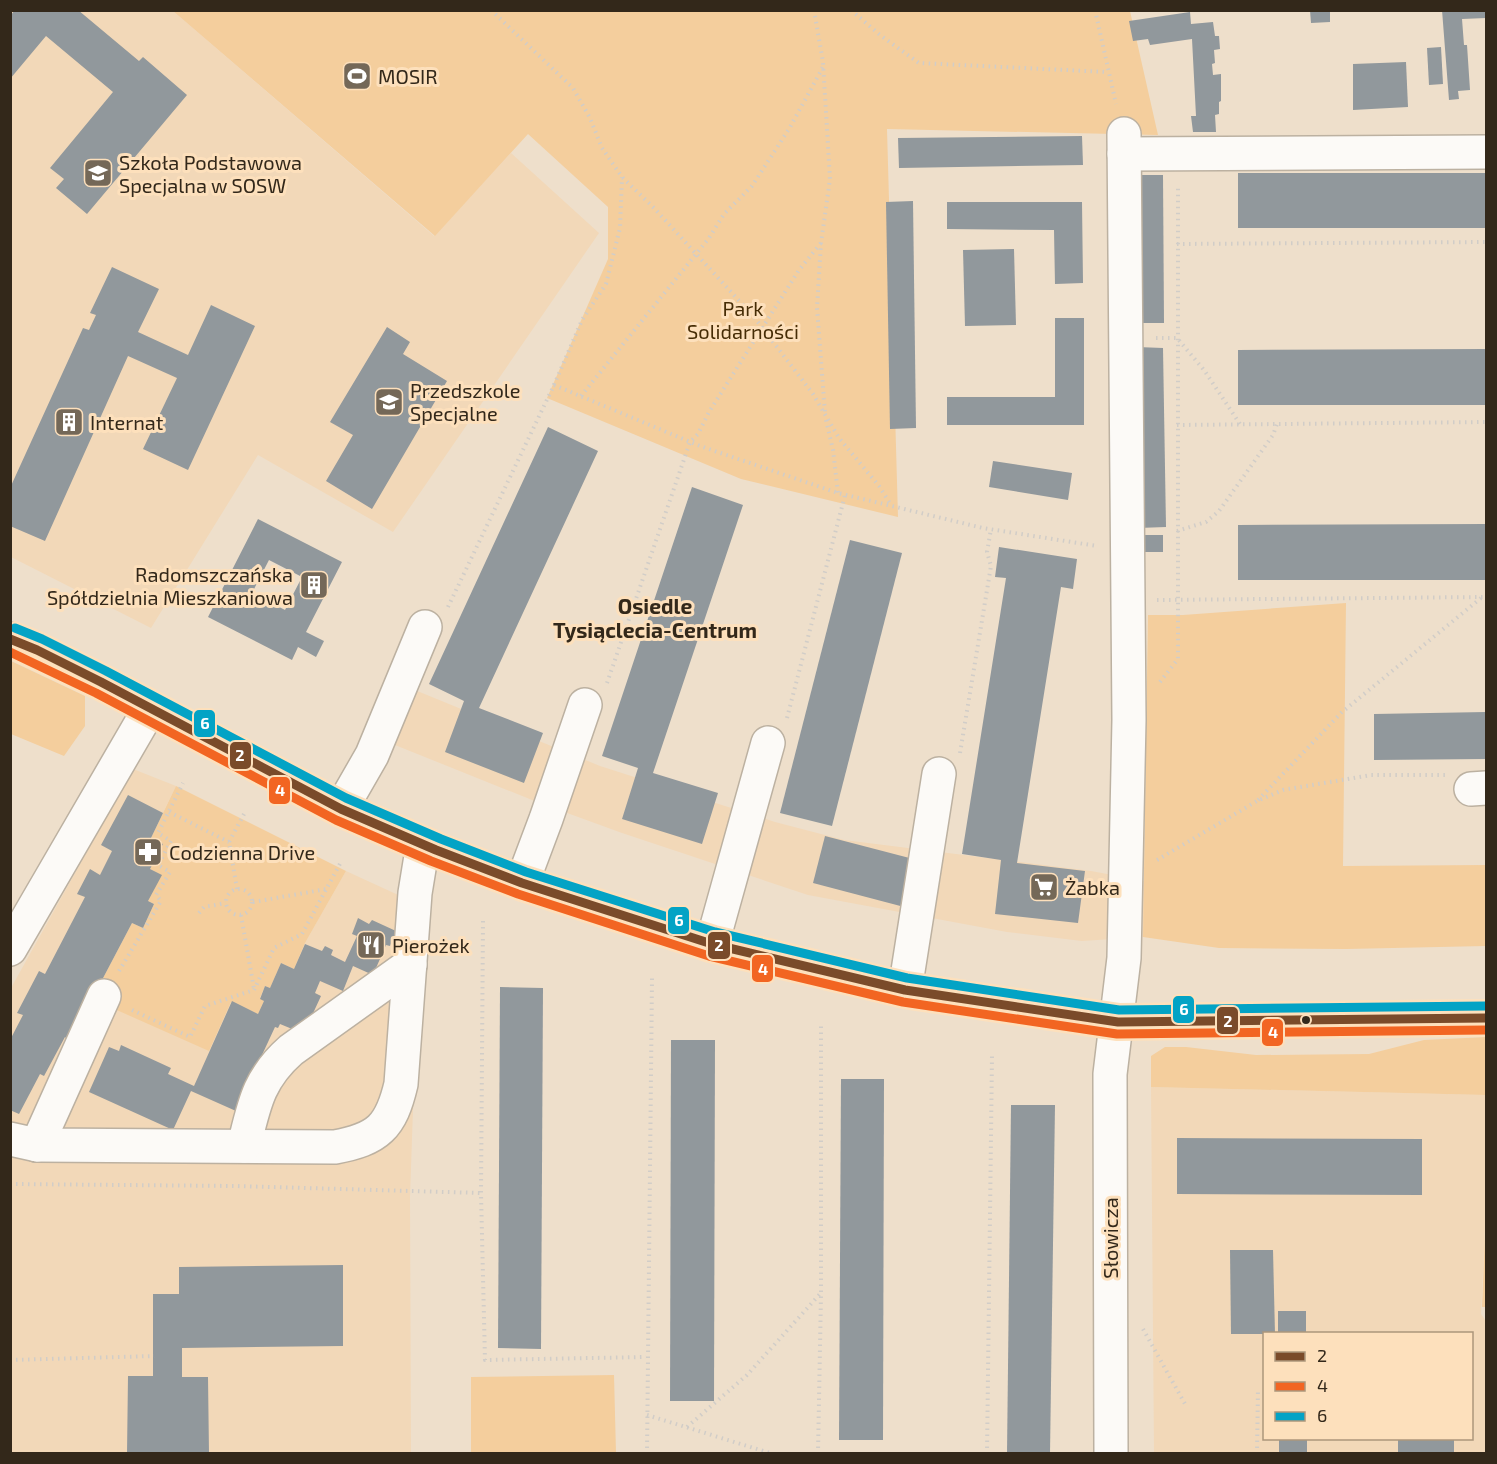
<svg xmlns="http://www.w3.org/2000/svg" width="1497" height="1464" font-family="'Exo 2',sans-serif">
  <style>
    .built { fill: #f2d8b8; fill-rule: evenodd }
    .green { fill: #f4ce9d }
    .building { fill: #91989c; fill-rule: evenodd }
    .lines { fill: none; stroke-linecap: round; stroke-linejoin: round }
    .minor-casing { stroke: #bcb1a1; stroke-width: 36 }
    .path { stroke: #d1cdc8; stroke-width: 4; stroke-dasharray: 1.5 4.5; stroke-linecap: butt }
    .minor { stroke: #fcfaf7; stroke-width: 33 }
    .bus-1-casing { stroke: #fde0bc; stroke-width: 14 }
    .bus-2-casing { stroke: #fde0bc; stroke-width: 14 }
    .bus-3-casing { stroke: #fde0bc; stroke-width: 14 }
    .bus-1 { stroke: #7a4b2a; stroke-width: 9 }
    .bus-2 { stroke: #f26522; stroke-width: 9 }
    .bus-3 { stroke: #03a3c5; stroke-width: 9 }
    .bus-dot { fill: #33281a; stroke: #fde0bc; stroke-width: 2 }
    .labels { text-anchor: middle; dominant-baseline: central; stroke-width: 6; stroke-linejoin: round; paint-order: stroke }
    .poi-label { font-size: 20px; fill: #33281a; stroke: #fde0bc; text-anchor: start }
    .park-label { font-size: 20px; fill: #462c05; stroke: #fde0bc }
    .street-label { font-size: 20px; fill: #33281a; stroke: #fde0bc }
    .neighbourhood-label { font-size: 21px; font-weight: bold; fill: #33281a; stroke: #fde0bc }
    .line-badge { stroke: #fde0bc; stroke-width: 2 }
    .badge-label { font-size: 16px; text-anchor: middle; font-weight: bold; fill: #fff }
  </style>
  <rect width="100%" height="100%" fill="#eedfcb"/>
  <g class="built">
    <polygon points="10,11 173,11 434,236 511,153 599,233 393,532 258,455 151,628 11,557"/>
    <polygon points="388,679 600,766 775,822 844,840 1091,871 1145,881 1143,937 1082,941 1007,932 808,895 622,833 537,802 365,733"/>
    <polygon points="133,769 176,786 151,837 163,844 162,875 149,901 154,904 143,928 132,923 92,999 264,1001 260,999 265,986 281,963 294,968 305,943 346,871 420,905 410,1197 411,1453 11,1454 11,988"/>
    <path d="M1151,1087l335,8v114l-5,105 5,7v132h-332zM1264,1334h208v104h-208z"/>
  </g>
  <g class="green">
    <polygon points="173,11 1130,11 1158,135 887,129 898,517 741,479 547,398 608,259 608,207 528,134 435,236"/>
    <polygon points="1346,603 1343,866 1486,865 1486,946 1346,949 1219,948 1143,937 1148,615 1183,615"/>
    <polygon points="11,661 85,696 85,726 64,756 11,734"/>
    <polygon points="176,786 346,871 305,943 294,969 281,963 270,988 265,986 260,998 264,1001 258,1014 231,1002 209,1051 92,999 132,923 143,928 154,904 148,901 161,875 150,869 163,844 151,838"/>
    <polygon points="1486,1037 1486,1095 1151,1087 1151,1056 1165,1047 1186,1047 1256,1055 1369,1054 1424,1040"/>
    <polygon points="1486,1209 1486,1307 1482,1307"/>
    <polygon points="614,1375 616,1453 471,1453 471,1377"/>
  </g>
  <g class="building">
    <polygon points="15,10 78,10 139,61 143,57 187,95 87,214 56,188 64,179 50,168 113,92 46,36 10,79 10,16"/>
    <polygon points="1310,10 1330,10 1330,22 1311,23"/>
    <polygon points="1442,10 1486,10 1486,18 1462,19 1464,45 1467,45 1470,90 1458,91 1459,99 1449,100"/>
    <polygon points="1190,12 1191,24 1213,22 1215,36 1219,36 1220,49 1214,50 1215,63 1212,64 1213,75 1221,74 1221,101 1219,102 1219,114 1215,115 1216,132 1193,132 1191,116 1196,116 1192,39 1150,45 1148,39 1133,41 1129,21"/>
    <polygon points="1441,47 1443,84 1429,85 1427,48"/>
    <polygon points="1406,62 1408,107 1353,110 1353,64"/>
    <polygon points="1082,136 1083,165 899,168 898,138"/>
    <rect x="1238" y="173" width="248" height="55"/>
    <polygon points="1136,175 1163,175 1164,323 1136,323"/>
    <polygon points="913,201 916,428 890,429 886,202"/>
    <polygon points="947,202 1082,202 1083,283 1055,284 1054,230 947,229"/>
    <polygon points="1014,249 1016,325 965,326 963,250"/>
    <polygon points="112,267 159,289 138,332 188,355 211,305 255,326 188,470 143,449 177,378 128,356 45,541 10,526 10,488 83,328 89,330 96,315 90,313"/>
    <polygon points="1055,318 1084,318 1084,425 947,425 947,397 1055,397"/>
    <polygon points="387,327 410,342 403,354 447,381 372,509 326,481 353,435 330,422"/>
    <polygon points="1137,347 1163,348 1166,527 1138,528"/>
    <polygon points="1486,349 1486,405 1238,405 1238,350"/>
    <polygon points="548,427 598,451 479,708 543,733 524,783 445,752 464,701 429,684"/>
    <polygon points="993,461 1072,473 1068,500 989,487"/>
    <polygon points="692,487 743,505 653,773 718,793 702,844 622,819 638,768 602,756"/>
    <path d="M258,519l84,43 -36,70 18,9 -8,16 -18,-10 -6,13 -84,-43zM269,560l33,17 -17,33 -33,-17z"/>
    <polygon points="1486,524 1486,580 1238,580 1238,525"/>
    <rect x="1145" y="535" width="18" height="17"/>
    <polygon points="850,540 902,553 832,826 780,813"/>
    <polygon points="999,547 1077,559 1073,589 1061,587 1017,863 1085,871 1078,923 995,914 1001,860 962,854 1006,578 995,577"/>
    <polygon points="1486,712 1486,759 1374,760 1374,714"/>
    <polygon points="128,795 163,813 151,838 163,844 150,869 162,875 148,901 154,904 143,928 132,923 92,999 67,1039 65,1037 44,1076 40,1074 19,1114 10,1110 10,1040 23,1015 17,1013 39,971 45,974 85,897 77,894 90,869 100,875 112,851 101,845"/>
    <polygon points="825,836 921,861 908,908 813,883"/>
    <polygon points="358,918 369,924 372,920 396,931 390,946 386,945 373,975 353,966 343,991 320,981 315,993 321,996 309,1022 303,1020 297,1031 280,1024 278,1028 275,1027 236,1111 191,1091 173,1130 89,1092 109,1047 119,1051 121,1045 171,1068 168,1074 194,1086 232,1001 258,1014 264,1001 260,999 265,986 270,988 281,963 294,969 305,944 322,951 325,946 333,950 331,955 345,962 357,936 352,934"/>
    <polygon points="500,987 543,988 541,1349 498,1348"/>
    <polygon points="671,1040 715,1040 714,1401 670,1401"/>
    <polygon points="841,1079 884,1079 883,1440 839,1440"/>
    <polygon points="1011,1105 1055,1105 1050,1454 1007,1454"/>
    <polygon points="1177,1138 1422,1139 1422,1195 1177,1194"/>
    <polygon points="1230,1250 1273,1250 1275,1334 1231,1334"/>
    <polygon points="343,1265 343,1346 182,1348 182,1377 208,1377 209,1454 127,1454 128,1376 153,1376 153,1294 179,1294 179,1267"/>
    <rect x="1278" y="1311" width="28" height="23"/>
    <rect x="1279" y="1438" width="28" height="16"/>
    <rect x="1398" y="1438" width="56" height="16"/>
  </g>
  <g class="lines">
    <g class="minor-casing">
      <g id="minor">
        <polyline points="1124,154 1486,152"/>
        <polyline points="10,639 37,650 101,682 341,809 436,850 522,883 712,944 905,990 1118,1022 1486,1018"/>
        <polyline points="1471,789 1486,788"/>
        <polyline points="341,809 372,755 425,627"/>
        <polyline points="522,883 546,819 585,705"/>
        <polyline points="712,944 768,743"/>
        <polyline points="10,949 150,708"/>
        <polyline points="905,990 939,774"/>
        <path d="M10,1139l27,6 298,2c43,-8 56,-20 66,-63l14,-191 8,-49"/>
        <polyline points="37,1145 104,996"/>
        <path d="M244,1146c10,-41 14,-67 47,-96l119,-85"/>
        <polyline points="1111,1454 1110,1074 1124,958 1129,720 1124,134"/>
      </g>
    </g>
    <g class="path">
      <polyline points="491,10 573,88 590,118 602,148 622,177 654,208 754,317 813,394 839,438 879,486 891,505"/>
      <polyline points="814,10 823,62 830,179 821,243 817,308 825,413"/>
      <polyline points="851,10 880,35 919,63 1108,72"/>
      <polyline points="1095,10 1116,104"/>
      <polyline points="1177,244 1486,242"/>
      <polyline points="1156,338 1177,338 1204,370 1240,424"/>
      <polyline points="554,385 582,320 606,284 620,228 622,177"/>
      <polyline points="581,396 709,238 724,214 752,186 789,129 823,67"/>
      <polyline points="826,420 833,450 838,493"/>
      <polyline points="1177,425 1486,422"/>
      <polyline points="1177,531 1206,522 1219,511 1273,435 1277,424"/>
      <polyline points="1157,600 1486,597"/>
      <polyline points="448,607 554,385 700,446 838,493 983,528 1097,546"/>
      <polyline points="1160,682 1178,659 1178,185"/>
      <polyline points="607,683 690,442 698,434 709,412 799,270 821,243"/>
      <polyline points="787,718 845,495"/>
      <polyline points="960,753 991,566 987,552 991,529"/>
      <polyline points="1258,800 1341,713 1481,598"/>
      <polyline points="169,812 229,842"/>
      <polyline points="1157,860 1257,801 1283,790 1371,775 1445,775"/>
      <polyline points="237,889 229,842 244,814"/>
      <circle cx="239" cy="902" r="13"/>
      <polyline points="253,902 327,889"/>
      <polyline points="199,913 204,907 226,903"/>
      <polyline points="241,915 254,989"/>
      <polyline points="483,921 481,1193 485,1360 646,1357"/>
      <polyline points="119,971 161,901 156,895 170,872 158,865 171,841 158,833 183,783"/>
      <polyline points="132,1010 190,1037 205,1006 254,990 274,948 302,934 342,860"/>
      <polyline points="10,1184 235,1186 481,1193"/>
      <polyline points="1143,1329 1185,1404"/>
      <polyline points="10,1360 154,1356"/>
      <polyline points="647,1415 773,1454"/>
      <polyline points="687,1427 747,1375 820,1294"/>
      <polyline points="647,1454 652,978"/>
      <polyline points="818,1454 821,1294 821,1026"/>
      <polyline points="987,1454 992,1056"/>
      <polyline points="1257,1454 1258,1388"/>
    </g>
    <use href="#minor" class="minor"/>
    <g class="bus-1-casing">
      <polyline id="bus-1" points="10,639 37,650 101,682 341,809 436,850 522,883 712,944 905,990 1118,1022 1486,1018"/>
    </g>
    <g class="bus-2-casing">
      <polyline id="bus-2" points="10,652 96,693 336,820 431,861 518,894 709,956 903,1002 1117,1034 1486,1030"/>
    </g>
    <g class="bus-3-casing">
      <polyline id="bus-3" points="15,628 42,639 106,671 346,798 441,839 526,872 715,932 907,978 1119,1010 1486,1006"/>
    </g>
    <use href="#bus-1" class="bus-1"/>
    <use href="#bus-2" class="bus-2"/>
    <use href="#bus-3" class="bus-3"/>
  </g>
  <defs>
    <g id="stadium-square" transform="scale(1.5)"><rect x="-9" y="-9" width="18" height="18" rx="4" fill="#746858" stroke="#fde0bc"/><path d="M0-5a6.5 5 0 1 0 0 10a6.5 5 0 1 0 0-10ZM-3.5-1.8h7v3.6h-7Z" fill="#fff"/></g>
    <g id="school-square" transform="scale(1.5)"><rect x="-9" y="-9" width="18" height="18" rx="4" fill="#746858" stroke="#fde0bc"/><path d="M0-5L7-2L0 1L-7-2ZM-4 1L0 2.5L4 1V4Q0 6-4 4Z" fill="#fff"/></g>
    <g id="building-square" transform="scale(1.5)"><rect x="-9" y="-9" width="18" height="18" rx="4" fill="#746858" stroke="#fde0bc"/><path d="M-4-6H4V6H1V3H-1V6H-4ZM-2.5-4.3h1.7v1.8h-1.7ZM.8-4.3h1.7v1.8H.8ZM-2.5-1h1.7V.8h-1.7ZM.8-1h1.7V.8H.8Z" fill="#fff"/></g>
    <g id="pharmacy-square" transform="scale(1.5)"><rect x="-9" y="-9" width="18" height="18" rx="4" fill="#746858" stroke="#fde0bc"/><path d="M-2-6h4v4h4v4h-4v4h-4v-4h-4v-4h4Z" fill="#fff"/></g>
    <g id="supermarket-square" transform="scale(1.5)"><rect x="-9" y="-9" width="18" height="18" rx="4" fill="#746858" stroke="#fde0bc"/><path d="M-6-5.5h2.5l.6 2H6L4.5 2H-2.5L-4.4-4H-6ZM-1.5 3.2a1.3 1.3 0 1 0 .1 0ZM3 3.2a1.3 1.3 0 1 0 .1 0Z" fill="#fff"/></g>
    <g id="restaurant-square" transform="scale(1.5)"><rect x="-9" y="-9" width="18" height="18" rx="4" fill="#746858" stroke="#fde0bc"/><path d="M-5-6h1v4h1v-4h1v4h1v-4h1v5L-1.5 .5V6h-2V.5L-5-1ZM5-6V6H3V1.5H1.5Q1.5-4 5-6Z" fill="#fff"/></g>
  </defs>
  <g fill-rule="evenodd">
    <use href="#stadium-square" x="357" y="76"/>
    <use href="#school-square" x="98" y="173"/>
    <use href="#school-square" x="389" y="402"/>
    <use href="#building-square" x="69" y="422"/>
    <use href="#building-square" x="314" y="585"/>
    <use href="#pharmacy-square" x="148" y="852"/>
    <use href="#supermarket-square" x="1044" y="887"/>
    <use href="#restaurant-square" x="371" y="945"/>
  </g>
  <circle class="bus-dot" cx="1306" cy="1020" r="5"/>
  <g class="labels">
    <g class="poi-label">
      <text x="378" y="76">MOSIR</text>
      <text x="119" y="162">Szkoła Podstawowa<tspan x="119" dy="23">Specjalna w SOSW</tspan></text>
      <text x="410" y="390">Przedszkole<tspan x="410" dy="23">Specjalne</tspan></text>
      <text x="90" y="422">Internat</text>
      <text x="293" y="574" text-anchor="end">Radomszczańska<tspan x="293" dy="23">Spółdzielnia Mieszkaniowa</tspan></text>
      <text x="169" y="852">Codzienna Drive</text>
      <text x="1065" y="887">Żabka</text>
      <text x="392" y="945">Pierożek</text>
    </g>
    <g class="park-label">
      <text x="743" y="308">Park<tspan x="743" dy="23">Solidarności</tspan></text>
    </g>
    <g class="street-label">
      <text transform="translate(1110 1238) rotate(-90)">Słowicza</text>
    </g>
    <g class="neighbourhood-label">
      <text x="655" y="605">Osiedle<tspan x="655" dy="24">Tysiąclecia-Centrum</tspan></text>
    </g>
  </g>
  <g class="line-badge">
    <rect x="193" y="709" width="23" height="29" rx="6" fill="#03a3c5"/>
    <rect x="229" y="741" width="23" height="29" rx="6" fill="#7a4b2a"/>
    <rect x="268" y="776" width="23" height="29" rx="6" fill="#f26522"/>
    <rect x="667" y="906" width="23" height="29" rx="6" fill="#03a3c5"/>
    <rect x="707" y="931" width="24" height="29" rx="6" fill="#7a4b2a"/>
    <rect x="751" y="954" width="23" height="29" rx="6" fill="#f26522"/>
    <rect x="1172" y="995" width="23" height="29" rx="6" fill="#03a3c5"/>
    <rect x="1216" y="1006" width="23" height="29" rx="6" fill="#7a4b2a"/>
    <rect x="1261" y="1018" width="23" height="29" rx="6" fill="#f26522"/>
  </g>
  <g class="badge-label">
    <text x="205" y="729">6</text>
    <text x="240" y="761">2</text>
    <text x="280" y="796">4</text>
    <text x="679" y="926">6</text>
    <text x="719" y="951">2</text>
    <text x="763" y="975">4</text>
    <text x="1184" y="1015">6</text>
    <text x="1228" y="1027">2</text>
    <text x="1273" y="1038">4</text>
  </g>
  <rect width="1497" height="1464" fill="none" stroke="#33281a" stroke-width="24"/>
  <rect x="1263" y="1332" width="210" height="108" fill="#fde0bc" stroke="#ac967b" stroke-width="1.5"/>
  <rect x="1275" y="1352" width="30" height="9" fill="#7a4b2a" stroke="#ac967b" stroke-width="1.5"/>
  <text x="1317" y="1362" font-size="18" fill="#33281a">2</text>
  <rect x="1275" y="1382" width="30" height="9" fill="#f26522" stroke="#ac967b" stroke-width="1.5"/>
  <text x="1317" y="1392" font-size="18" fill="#33281a">4</text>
  <rect x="1275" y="1412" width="30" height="9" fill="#03a3c5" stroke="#ac967b" stroke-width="1.5"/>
  <text x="1317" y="1422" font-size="18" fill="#33281a">6</text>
</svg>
